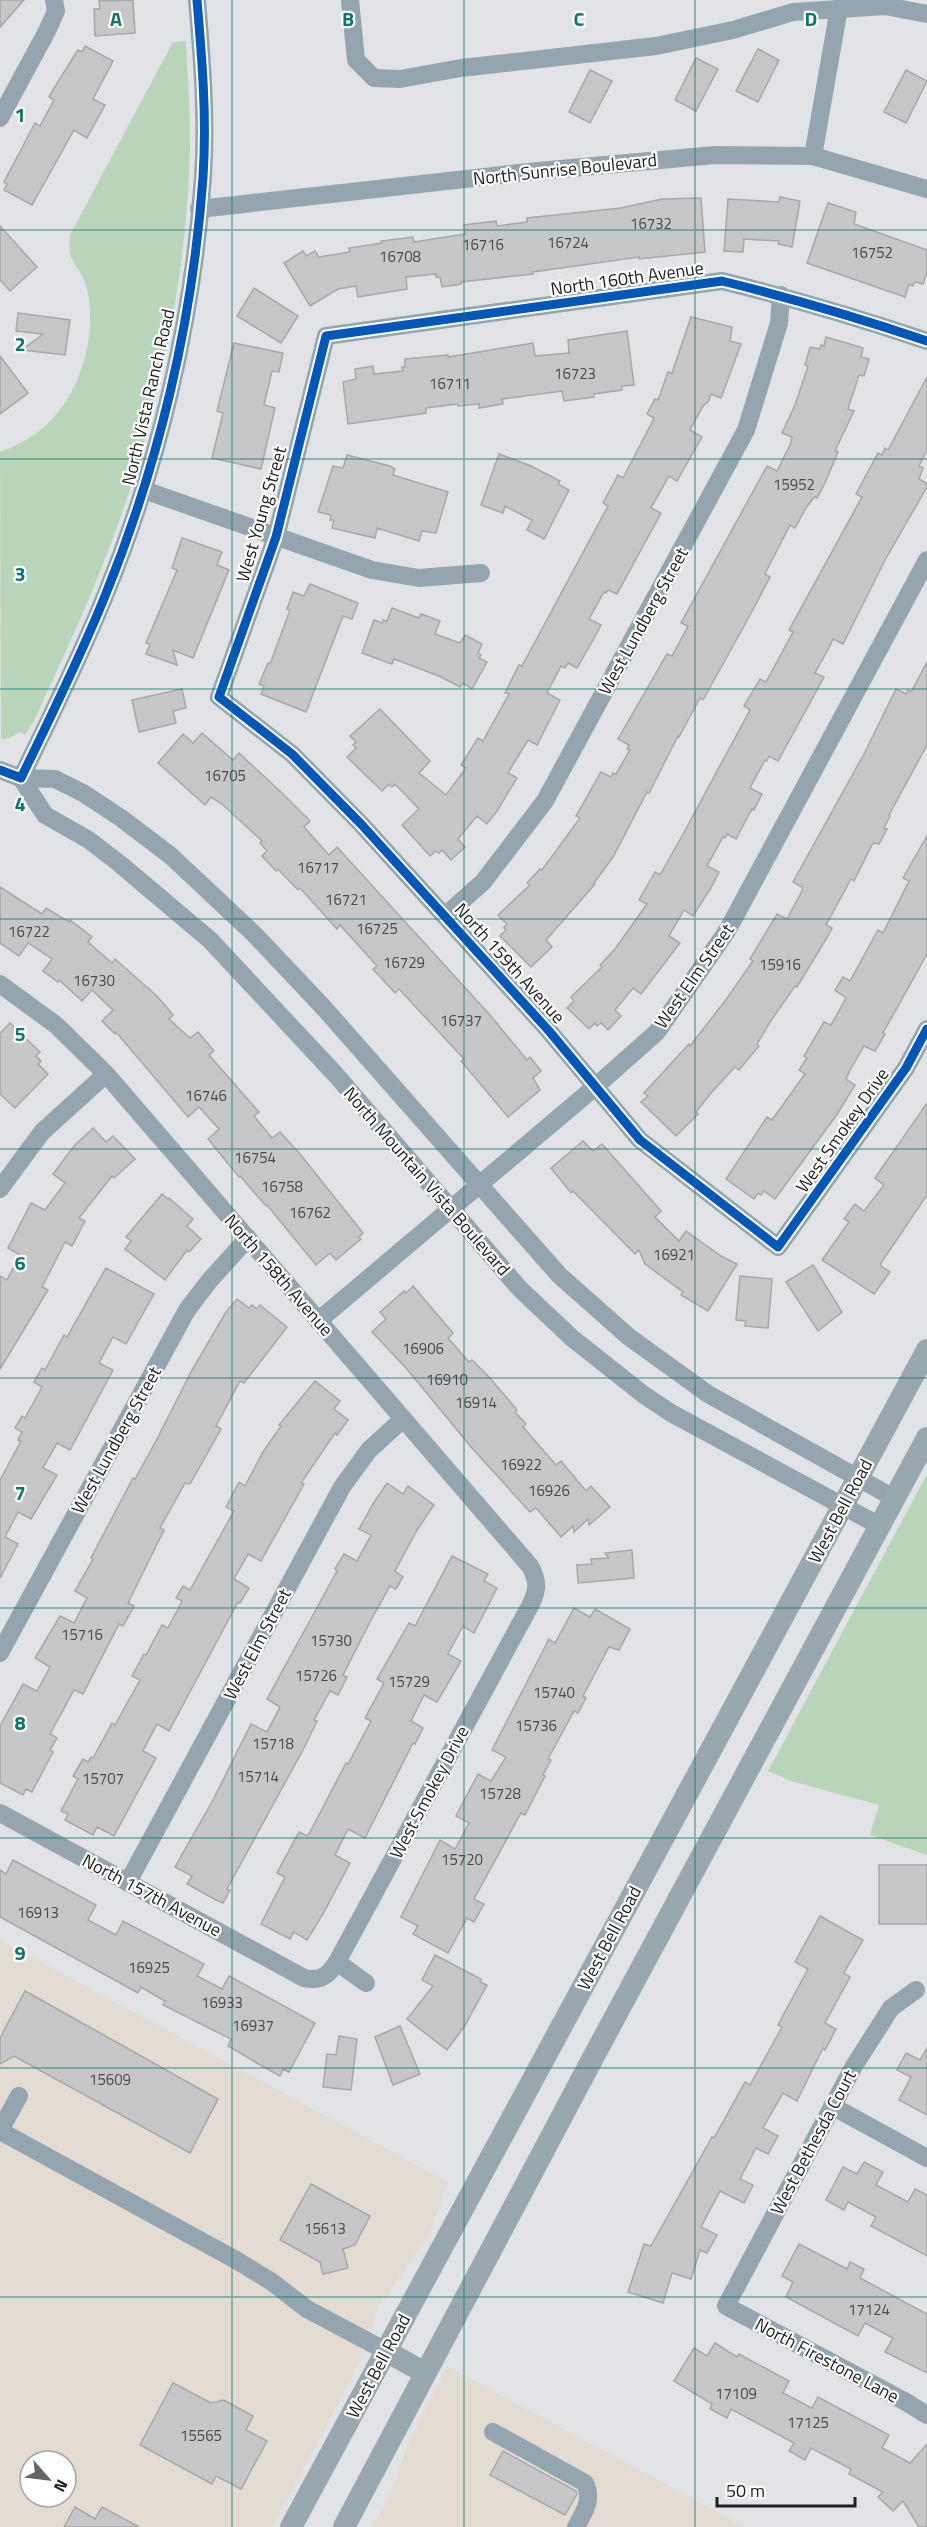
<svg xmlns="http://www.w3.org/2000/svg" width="927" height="2527" font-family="'Titillium Web',sans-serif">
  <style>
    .commercial { fill: #e3dcd3; fill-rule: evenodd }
    .green { fill: #b9d6bb }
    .building { fill: #c7c6c8; stroke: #a8a7a9; stroke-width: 1.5 }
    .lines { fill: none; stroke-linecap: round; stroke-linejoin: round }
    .minor { stroke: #94a5af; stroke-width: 18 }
    .major { stroke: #99a7af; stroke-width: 22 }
    .cycleway-casing { stroke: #fff; stroke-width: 13 }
    .cycleway { stroke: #0057b8; stroke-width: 9 }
    .grid { fill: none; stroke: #0f766e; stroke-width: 1.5; stroke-opacity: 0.55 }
    .labels { text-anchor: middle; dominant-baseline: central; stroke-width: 4.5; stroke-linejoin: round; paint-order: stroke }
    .number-label { font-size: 15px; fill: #4a4a4c }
    .street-label { font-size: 18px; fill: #202123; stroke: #fff }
    .grid-label { font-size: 20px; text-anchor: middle; font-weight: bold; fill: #0f766e; stroke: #fff; stroke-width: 4.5; stroke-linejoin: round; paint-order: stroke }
  </style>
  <rect width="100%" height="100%" fill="#e2e3e6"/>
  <g class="commercial">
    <path d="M0,1940l448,242 -17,49 -53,78 -23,63 -81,152 -6,3h-268zM30,2461h36v36h-36z"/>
    <polygon points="447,2366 745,2527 372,2527 389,2498 408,2444"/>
  </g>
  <g class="green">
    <path d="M186,41c1,30 4,61 4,91 0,133 -32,289 -80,414 -22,59 -50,117 -76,175l-9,14 -5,-3 -11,6 -8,1 -1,-287c19,-7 41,-19 54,-35 30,-33 45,-92 31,-135 -3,-10 -13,-18 -15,-29 -1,-5 0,-13 0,-18l103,-193z"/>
    <polygon points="927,1474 927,1855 870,1835 879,1805 791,1781 768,1771"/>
  </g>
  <g class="building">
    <polygon points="0,0 24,0 0,27"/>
    <polygon points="133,0 135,33 95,36 94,9 100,9 99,1"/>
    <polygon points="85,46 113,61 93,99 105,105 87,138 74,130 32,205 4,190 7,184 4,182 35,123 40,126 54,100 49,97 59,80 78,50 82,52"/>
    <polygon points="758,49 779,60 758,102 736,91"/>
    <polygon points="696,58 718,69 696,111 675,100"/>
    <polygon points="590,70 612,81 590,123 569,112"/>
    <polygon points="906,70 927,81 906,123 884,112"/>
    <polygon points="780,197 800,201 792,247 778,244 779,241 744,239 743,252 724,251 728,199 779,202"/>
    <polygon points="701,198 705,252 639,259 639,257 533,272 533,274 461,282 461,284 442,287 440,277 436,277 436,274 406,277 407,289 358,297 356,286 338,289 310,306 284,263 303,251 306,256 315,251 319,257 350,252 349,248 382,243 381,241 413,237 414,242 465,234 464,225 496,221 497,226 527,222 527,218 621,208 662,199"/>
    <polygon points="828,203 856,212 854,224 927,250 927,272 923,284 915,282 913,286 909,284 905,297 807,263"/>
    <polygon points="0,226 37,267 10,291 0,280"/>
    <polygon points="254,288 298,316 281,343 237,316"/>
    <polygon points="18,313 70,320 65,355 22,350 43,334 16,331"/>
    <polygon points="691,317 732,327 730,341 741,344 721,398 711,394 708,402 703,406 690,430 702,437 677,481 669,476 651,508 661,513 617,594 608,590 606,593 604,592 589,619 601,625 592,642 577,668 568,663 565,668 561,666 547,693 560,700 537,745 528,740 508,773 517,778 497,811 487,824 477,816 458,839 465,847 451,860 442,850 439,853 436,851 430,856 402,825 419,809 395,784 392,787 389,784 382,791 347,757 356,748 353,745 356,742 350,736 380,709 430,761 419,773 446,795 466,768 461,765 478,738 483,741 509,694 505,693 519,665 522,666 608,506 603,503 618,475 623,478 648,430 654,418 647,414 655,399 658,400 668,372 672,373"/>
    <polygon points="627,331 634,385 622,386 622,390 594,394 594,397 564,401 562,391 502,399 503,404 479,408 479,404 458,406 457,404 426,408 426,413 413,415 348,424 343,382 356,379 355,369 373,366 374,374 403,371 402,367 405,367 405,359 448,355 448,357 533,343 535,356 569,353 568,340"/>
    <polygon points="826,337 863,348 861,357 869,359 864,376 859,375 848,409 854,411 835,451 838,452 825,483 817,498 814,497 806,508 795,528 790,525 765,574 770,577 749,617 703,700 700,698 679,737 678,736 649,793 647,792 613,857 594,883 595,884 546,940 552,947 531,967 500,936 506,930 504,927 507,924 498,915 530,885 527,883 540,869 542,870 580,818 576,816 601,772 611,777 613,773 616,774 630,750 627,749 629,745 618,739 667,654 672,656 688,626 681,623 767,466 777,471 790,445 792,437 782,433 795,405 808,366 805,365 810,347 820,349 821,345 824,346"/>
    <polygon points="234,343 283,353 279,372 272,371 264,405 275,408 261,469 212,458 223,413 217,411"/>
    <polygon points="0,356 28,393 0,414"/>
    <polygon points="927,377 927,450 919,466 923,468 919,479 927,484 927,487 885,560 843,644 833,639 830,646 815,673 824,677 778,761 769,756 767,761 765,760 750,788 762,794 754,810 752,809 736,839 727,834 725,838 723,837 707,866 719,872 711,888 693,916 684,910 669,936 680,943 641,994 633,988 615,1010 621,1016 608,1030 601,1023 597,1026 595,1023 589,1029 567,1008 574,1001 571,997 602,967 600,965 615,949 647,904 639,900 655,872 660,875 682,836 750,710 744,706 748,699 760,679 766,682 793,632 789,630 862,497 856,494 878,453 882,455 885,448 888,450"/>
    <polygon points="499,454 531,466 560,481 558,484 569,490 544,539 527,530 532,520 505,506 503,513 481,505"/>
    <polygon points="347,455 390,466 395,469 393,475 448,492 436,533 422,531 419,541 377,528 375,538 332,528 334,520 330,520 331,515 318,512 333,466 343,468"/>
    <polygon points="182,538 222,552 217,565 229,570 193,658 173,650 177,665 146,654 150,644 146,643 177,570 172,568"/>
    <polygon points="310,584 358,603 352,619 343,616 306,712 261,694 264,686 259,684 268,663 270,664 290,610 287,609 293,592 304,596"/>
    <polygon points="392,608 419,618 421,614 440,621 435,634 460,643 465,635 482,644 478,653 481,655 479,658 487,662 472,689 463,683 460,687 439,676 394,659 392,664 362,653 374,620 382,623 383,620 387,621"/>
    <polygon points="927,662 927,745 889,815 890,816 884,828 887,829 879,844 873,843 854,881 851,879 826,925 832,928 828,936 797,987 795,986 770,1022 757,1044 759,1046 739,1070 735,1067 711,1093 696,1112 698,1114 676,1136 641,1102 648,1096 644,1093 689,1044 690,1046 725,1001 753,961 750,959 777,914 787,919 802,891 802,887 793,882 864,754 896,689 906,694 908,690 911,692"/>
    <polygon points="182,689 186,708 173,711 176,723 139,732 132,700"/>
    <polygon points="202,733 233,760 239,753 282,793 310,821 304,827 329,855 337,847 490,1015 527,1060 530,1057 541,1071 533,1078 540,1090 508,1117 461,1061 464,1059 399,989 395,993 373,969 377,966 340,925 337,929 300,888 298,890 278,869 276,871 262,856 267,851 260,843 262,841 222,804 211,797 205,805 158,763 183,734 193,743"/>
    <polygon points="927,836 927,954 883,1033 885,1034 875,1051 864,1046 849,1072 846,1079 855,1085 838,1113 775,1199 764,1191 761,1195 758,1193 754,1199 726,1179 767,1117 772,1120 805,1074 799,1070 807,1058 804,1056 824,1022 831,1025 846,998 835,990 843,977 850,981 878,930 883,933 909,881 903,878"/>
    <polygon points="0,887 42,914 46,908 69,922 70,920 92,937 88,942 112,963 115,959 157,996 173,1015 169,1019 190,1038 198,1032 214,1051 209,1055 259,1112 254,1116 272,1138 280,1132 300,1154 363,1233 359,1237 361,1239 336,1260 330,1253 316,1265 267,1205 266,1206 240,1176 239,1177 208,1139 219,1129 199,1107 188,1117 116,1032 115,1034 102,1021 113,1010 92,990 82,1001 59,980 58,982 43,971 52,959 28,943 19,956 0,943"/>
    <polygon points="10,1023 40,1052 36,1056 41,1061 38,1064 48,1074 15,1108 0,1094 0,1033"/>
    <polygon points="927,1103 927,1195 881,1263 881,1266 890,1272 874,1294 822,1260 849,1222 844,1219 855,1204 864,1211 884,1185 875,1178"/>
    <polygon points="93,1128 106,1142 113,1136 135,1159 114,1178 112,1176 79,1218 85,1221 72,1246 65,1242 42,1287 48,1290 0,1369 0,1276 7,1280 20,1255 8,1248 31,1203 45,1210 65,1183 53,1174 74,1146"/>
    <polygon points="583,1141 593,1151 602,1144 661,1211 655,1217 679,1241 686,1231 721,1256 737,1264 708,1311 681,1295 683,1292 645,1264 639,1250 635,1254 573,1191 571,1193 551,1168"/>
    <polygon points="162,1194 168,1199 169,1198 193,1219 187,1226 201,1239 189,1252 187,1250 165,1280 125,1249 131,1241 126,1237"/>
    <polygon points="813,1265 842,1312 818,1331 786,1282"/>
    <polygon points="106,1268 154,1294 126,1344 113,1337 99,1363 113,1370 70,1450 57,1443 43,1468 57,1475 31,1519 18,1512 5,1537 18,1544 0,1578 0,1480 21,1441 18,1440 22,1432 15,1428 22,1416 25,1418 42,1387 34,1382 42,1368 45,1370 64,1335 67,1337"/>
    <polygon points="740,1276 772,1279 768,1328 745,1326 746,1321 736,1320"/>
    <polygon points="413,1286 453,1333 448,1338 469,1362 472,1360 489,1377 517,1410 515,1412 526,1424 523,1427 556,1465 561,1461 586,1491 591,1486 610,1507 589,1525 588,1519 574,1532 573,1526 561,1537 536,1508 530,1512 471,1447 406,1368 372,1332 386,1319 380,1312 404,1291 406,1293"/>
    <polygon points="237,1299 249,1308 252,1305 257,1309 260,1305 287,1327 244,1383 240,1381 216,1426 221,1429 190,1484 185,1483 160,1528 164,1530 128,1603 134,1606 123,1626 119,1624 83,1694 74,1690 50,1734 57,1738 50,1750 53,1752 32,1792 26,1789 23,1795 0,1783 0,1726 23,1684 37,1691 50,1667 35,1658 60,1616 74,1623 87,1598 75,1591 93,1559 91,1558 133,1478 135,1479 157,1439 192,1370 226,1312"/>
    <polygon points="315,1381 340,1401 334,1409 348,1420 337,1435 335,1433 301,1483 304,1484 261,1561 248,1554 234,1579 249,1588 240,1603 238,1602 169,1731 157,1724 143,1751 156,1758 114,1836 97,1827 93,1835 65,1820 68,1814 61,1811 78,1779 73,1776 83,1759 88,1762 91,1757 93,1758 112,1723 115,1725 140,1680 132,1676 144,1654 146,1655 162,1625 168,1628 182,1601 176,1598 183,1586 190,1590 234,1511 226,1507 239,1482 245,1486 263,1452 281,1426 279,1425"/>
    <polygon points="387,1483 403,1494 408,1486 434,1505 417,1530 395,1571 403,1577 396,1589 390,1586 371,1620 343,1675 347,1677 338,1695 330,1691 314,1720 317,1721 304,1748 227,1889 230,1890 223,1903 216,1900 187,1884 192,1876 175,1867 213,1800 251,1724 267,1732 280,1707 267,1699 337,1571 335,1569 344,1554 357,1561 371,1535 359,1529 373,1504"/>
    <polygon points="632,1550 634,1578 578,1583 577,1565 592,1564 591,1559 609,1558 605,1553"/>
    <polygon points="452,1556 488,1574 484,1581 497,1588 474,1633 463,1626 448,1654 461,1661 437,1702 424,1695 411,1721 423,1728 415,1744 413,1743 365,1838 348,1829 335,1855 350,1863 323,1914 307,1940 294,1932 290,1939 261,1924 285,1877 277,1873 299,1832 307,1836 310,1832 346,1763 348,1764 371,1721 365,1718 384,1683 377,1679 409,1623 415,1626"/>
    <polygon points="574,1608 590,1617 595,1609 630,1629 619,1650 609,1647 583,1696 586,1698 578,1713 574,1711 548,1759 551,1760 543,1775 545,1776 525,1815 521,1813 474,1899 484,1904 474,1922 467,1918 448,1953 413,1934 418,1926 401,1917 440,1840 455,1849 469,1823 456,1816 478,1774 491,1781 506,1757 492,1750 549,1639 555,1643"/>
    <polygon points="13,1860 96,1905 88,1920 116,1935 123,1921 204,1964 197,1976 222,1989 229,1976 315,2023 289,2072 283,2069 280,2076 262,2066 228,2046 231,2039 163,2005 165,2001 141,1987 138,1993 0,1917 0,1870 6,1874"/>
    <rect x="879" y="1865" width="48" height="59"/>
    <polygon points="820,1916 863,1940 844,1973 850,1977 825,2023 836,2029 825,2050 823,2048 797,2101 783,2093 763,2128 778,2136 768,2154 756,2148 740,2179 753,2185 744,2203 720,2191 701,2227 717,2235 707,2253 700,2250 691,2279 672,2273 663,2303 628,2292 644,2244 651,2246 712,2137 714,2138 745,2082 750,2085 782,2027 778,2025 808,1969 795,1962"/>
    <polygon points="435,1955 481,1979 480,1982 487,1985 464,2027 447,2050 407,2019 433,1986 422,1980"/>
    <polygon points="25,1991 218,2099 190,2153 14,2056 0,2064 0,2038"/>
    <polygon points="400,2026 420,2074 393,2085 375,2037"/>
    <polygon points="339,2036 357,2039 351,2090 323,2087 327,2054 336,2055"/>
    <polygon points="927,2048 927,2115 899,2100 911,2077 897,2070 906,2053 920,2060"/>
    <polygon points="864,2162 883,2172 876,2185 908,2202 915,2189 927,2195 927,2256 871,2226 876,2217 848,2202 844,2210 826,2200 843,2167 857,2174"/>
    <polygon points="311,2184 370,2216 355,2245 343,2249 348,2268 323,2274 320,2262 280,2240"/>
    <polygon points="799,2244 847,2269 850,2262 864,2269 860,2278 927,2314 927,2373 885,2352 893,2338 865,2323 858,2336 786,2297 793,2282 782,2276"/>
    <polygon points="715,2343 737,2357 739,2354 789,2381 783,2393 812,2408 818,2397 889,2435 882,2448 910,2463 927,2444 927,2527 919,2527 903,2501 893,2511 878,2497 883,2492 849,2474 851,2469 811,2448 805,2460 789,2451 794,2443 731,2409 727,2418 710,2409 712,2404 674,2381 694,2348 707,2356"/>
    <polygon points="173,2383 211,2403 224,2400 253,2416 246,2430 267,2441 241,2489 216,2476 212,2484 140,2445"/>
    <polygon points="503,2451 576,2491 577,2494 565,2515 490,2475"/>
    <polygon points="75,2507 95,2519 102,2507 139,2527 64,2527"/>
  </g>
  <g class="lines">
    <g class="minor">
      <polyline points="350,0 356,60 374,78 400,79 461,68 656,46 733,30 793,12 885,6 927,14"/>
      <polyline points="0,118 47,31 56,11 54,0"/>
      <polyline points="813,156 839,8"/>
      <polyline points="199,209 528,172 715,155 813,156 927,189"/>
      <path d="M927,341c-68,-23 -136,-43 -205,-60l-396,55 -50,201 -57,160 73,57 69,70 188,207 91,109 138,107 128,-179 21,-39"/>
      <polyline points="144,490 372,570 419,578 481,573"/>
      <polyline points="0,770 21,778 55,779 83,793 121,818 171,856 255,935 324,1008 559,1275 629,1337 708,1394 894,1498"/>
      <polyline points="21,778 45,815 89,840 120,864 210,940 336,1075 520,1289 572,1338 644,1395 671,1413 880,1526"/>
      <path d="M21,778c29,-60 59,-120 84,-182 54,-132 88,-276 98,-419 4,-59 -1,-118 -6,-177"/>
      <polyline points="446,915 483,882 545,801 746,430 779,323 781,295"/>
      <path d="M0,984l56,41 50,49 424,492c8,14 8,24 1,38l-194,358c-8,13 -17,20 -33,16l-304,-165"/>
      <polyline points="0,1189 42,1132 106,1074"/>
      <polyline points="318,1321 595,1087 657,1032 727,931 927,560"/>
      <polyline points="0,1653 187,1310 210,1280 248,1238"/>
      <polyline points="128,1882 342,1487 369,1450 403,1419"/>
      <polyline points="337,1962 366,1983"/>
      <polyline points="916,1990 891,2008 854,2066 726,2306 906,2402 927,2415"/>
      <polyline points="832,2106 927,2158"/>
      <polyline points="0,2130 19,2096"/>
      <polyline points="0,2131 236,2260 272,2282 307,2309 386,2351"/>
      <path d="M493,2432l92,51c8,17 -1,29 -9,44"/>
    </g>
    <g class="major">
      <polyline points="386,2351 425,2373"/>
      <polyline points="291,2527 927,1350"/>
      <polyline points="344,2527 595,2054 927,1438"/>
    </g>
    <g class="cycleway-casing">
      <g id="cycleway">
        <path d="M927,341c-68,-23 -136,-43 -205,-60l-396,55 -50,201 -57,160 73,57 69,70 188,207 91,109 138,107 128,-179 21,-39"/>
        <path d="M0,770l21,8c29,-60 59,-120 84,-182 54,-132 88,-276 98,-419 4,-59 -1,-118 -6,-177"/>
      </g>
    </g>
    <use href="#cycleway" class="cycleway"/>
  </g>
  <path class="grid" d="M232,0v2527M464,0v2527M695,0v2527M0,230h927M0,459h927M0,689h927M0,919h927M0,1149h927M0,1378h927M0,1608h927M0,1838h927M0,2068h927M0,2297h927"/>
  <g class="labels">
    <g class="number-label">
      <text x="651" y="223">16732</text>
      <text x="568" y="242">16724</text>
      <text x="483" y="244">16716</text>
      <text x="872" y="252">16752</text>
      <text x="400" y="256">16708</text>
      <text x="575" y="373">16723</text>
      <text x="450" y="383">16711</text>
      <text x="794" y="484">15952</text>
      <text x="225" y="775">16705</text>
      <text x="318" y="867">16717</text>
      <text x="346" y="899">16721</text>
      <text x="377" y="928">16725</text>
      <text x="29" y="931">16722</text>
      <text x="404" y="962">16729</text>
      <text x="780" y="964">15916</text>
      <text x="94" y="980">16730</text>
      <text x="461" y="1020">16737</text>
      <text x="206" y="1095">16746</text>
      <text x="255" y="1157">16754</text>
      <text x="282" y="1186">16758</text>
      <text x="310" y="1212">16762</text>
      <text x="674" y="1254">16921</text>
      <text x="423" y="1348">16906</text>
      <text x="447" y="1379">16910</text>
      <text x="476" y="1402">16914</text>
      <text x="521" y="1464">16922</text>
      <text x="549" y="1490">16926</text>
      <text x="82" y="1634">15716</text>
      <text x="331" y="1640">15730</text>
      <text x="316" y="1675">15726</text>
      <text x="409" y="1681">15729</text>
      <text x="554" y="1692">15740</text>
      <text x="536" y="1725">15736</text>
      <text x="273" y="1743">15718</text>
      <text x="258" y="1776">15714</text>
      <text x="103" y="1778">15707</text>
      <text x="500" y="1793">15728</text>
      <text x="462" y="1859">15720</text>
      <text x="38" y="1912">16913</text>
      <text x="149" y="1967">16925</text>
      <text x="222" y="2002">16933</text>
      <text x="253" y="2025">16937</text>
      <text x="110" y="2079">15609</text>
      <text x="325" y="2228">15613</text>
      <text x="869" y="2309">17124</text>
      <text x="736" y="2393">17109</text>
      <text x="808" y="2422">17125</text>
      <text x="201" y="2435">15565</text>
    </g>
    <g class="street-label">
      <text transform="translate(565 169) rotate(-6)">North Sunrise Boulevard</text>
      <text transform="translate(627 278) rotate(-8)">North 160th Avenue</text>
      <text transform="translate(148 397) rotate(-77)">North Vista Ranch Road</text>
      <text transform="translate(261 514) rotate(-74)">West Young Street</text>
      <text transform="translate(643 621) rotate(-61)">West Lundberg Street</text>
      <text transform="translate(510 963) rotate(48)">North 159th Avenue</text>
      <text transform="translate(694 976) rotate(-55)">West Elm Street</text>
      <text transform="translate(842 1130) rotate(-55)">West Smokey Drive</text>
      <text transform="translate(427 1181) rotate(49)">North Mountain Vista Boulevard</text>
      <text transform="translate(279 1275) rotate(49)">North 158th Avenue</text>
      <text transform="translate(116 1440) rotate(-61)">West Lundberg Street</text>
      <text transform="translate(840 1511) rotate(-62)">West Bell Road</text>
      <text transform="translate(257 1644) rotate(-62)">West Elm Street</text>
      <text transform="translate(429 1792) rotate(-62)">West Smokey Drive</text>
      <text transform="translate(152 1895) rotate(28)">North 157th Avenue</text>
      <text transform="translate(609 1938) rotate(-62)">West Bell Road</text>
      <text transform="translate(813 2142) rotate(-62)">West Bethesda Court</text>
      <text transform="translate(827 2360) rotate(28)">North Firestone Lane</text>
      <text transform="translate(378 2366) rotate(-62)">West Bell Road</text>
    </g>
  </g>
  <g class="grid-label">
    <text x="116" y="26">A</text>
    <text x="348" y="26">B</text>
    <text x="579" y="26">C</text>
    <text x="811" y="26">D</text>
    <text x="20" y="122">1</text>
    <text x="20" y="351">2</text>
    <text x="20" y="581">3</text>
    <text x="20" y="811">4</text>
    <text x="20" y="1041">5</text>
    <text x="20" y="1270">6</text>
    <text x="20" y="1500">7</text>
    <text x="20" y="1730">8</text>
    <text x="20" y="1960">9</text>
  </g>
  <g transform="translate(48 2479) rotate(118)"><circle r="28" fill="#ffffff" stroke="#a6a6a7" stroke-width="1.5"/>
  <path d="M0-4.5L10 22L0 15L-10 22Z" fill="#646567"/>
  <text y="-9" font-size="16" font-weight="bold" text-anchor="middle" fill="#202123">N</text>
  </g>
  <path d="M717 2497v9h138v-9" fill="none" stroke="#202123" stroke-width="3"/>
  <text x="726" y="2497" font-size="18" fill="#202123" stroke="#ffffff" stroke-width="4.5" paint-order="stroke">50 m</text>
</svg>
